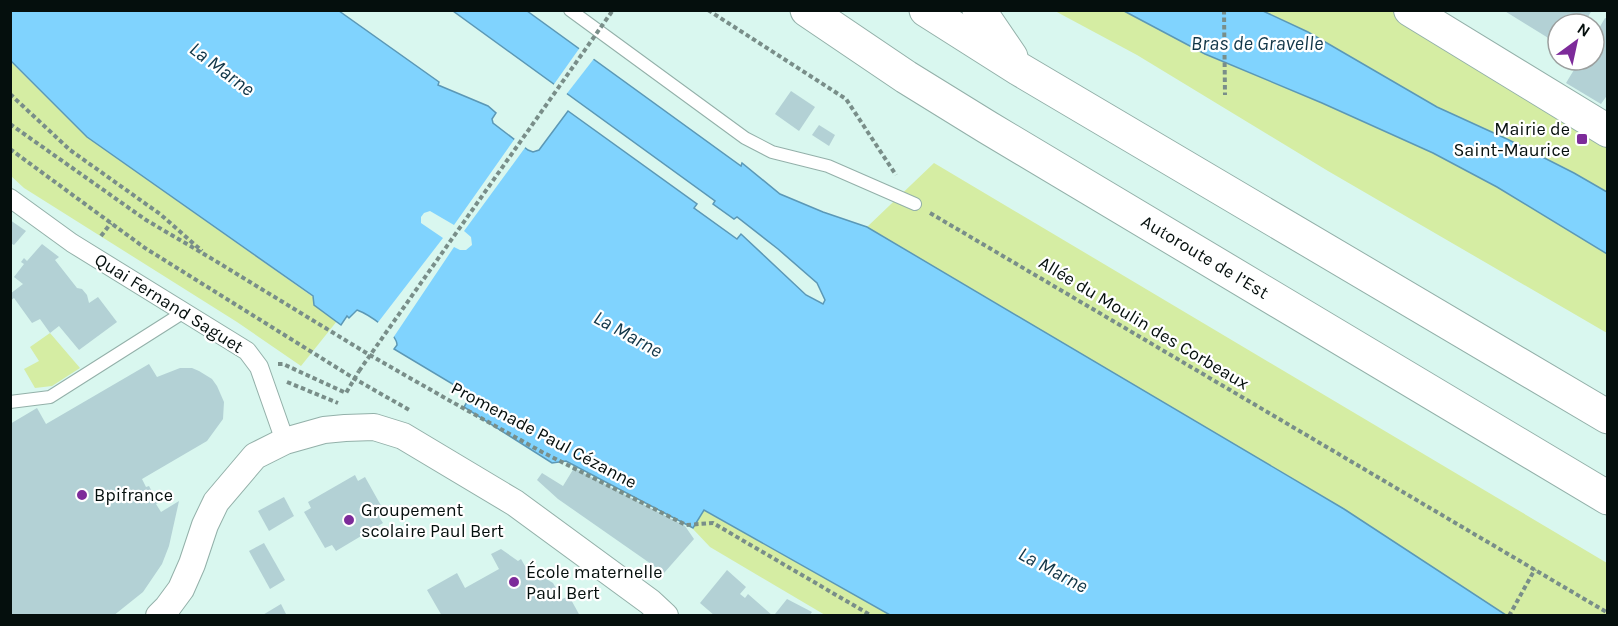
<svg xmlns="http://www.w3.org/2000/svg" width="1618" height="626" font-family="Karla,sans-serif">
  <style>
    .green { fill: #d5eda3 }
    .water { fill: #80d3fe; stroke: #5b98b6; stroke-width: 1.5 }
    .pier { fill: #d9f7ef }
    .building { fill: #b3d1d5 }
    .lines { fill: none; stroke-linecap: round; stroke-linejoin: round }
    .service-casing { stroke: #93b0a9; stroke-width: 14 }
    .pedestrian-casing { stroke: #93b0a9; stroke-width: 20 }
    .minor-casing { stroke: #93b0a9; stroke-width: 28 }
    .tertiary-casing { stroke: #93b0a9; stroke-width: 34 }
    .motorway-casing { stroke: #93b0a9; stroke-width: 35 }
    .path { stroke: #798e89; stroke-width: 4; stroke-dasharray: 4.5 3; stroke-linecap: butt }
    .service { stroke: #fff; stroke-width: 12 }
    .pedestrian { stroke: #fff; stroke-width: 18 }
    .minor { stroke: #fff; stroke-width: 26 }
    .tertiary { stroke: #fff; stroke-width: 32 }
    .motorway { stroke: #fff; stroke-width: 33 }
    .path-bridge { stroke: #798e89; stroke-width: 4; stroke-dasharray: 4.5 3; stroke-linecap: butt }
    .poi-dot { fill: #7d2b9a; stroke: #fff; stroke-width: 2 }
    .labels { text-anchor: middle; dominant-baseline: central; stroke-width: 4.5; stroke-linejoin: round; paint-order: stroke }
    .poi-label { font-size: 18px; fill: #050f0d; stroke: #fff; text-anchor: start }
    .street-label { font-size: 18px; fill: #050f0d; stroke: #fff }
    .water-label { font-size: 20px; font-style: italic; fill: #113648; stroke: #fff }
  </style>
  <rect width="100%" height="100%" fill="#d9f7ef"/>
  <g class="green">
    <polygon points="1055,11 1124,11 1205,54 1322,103 1433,153 1497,187 1607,254 1607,333 1328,171 1137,55"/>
    <polygon points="1263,11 1405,11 1607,139 1607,192 1574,173 1507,139 1437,107 1308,32"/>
    <polygon points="10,61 87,137 313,297 314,305 337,321 301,366 237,322 24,188 11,176"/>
    <polygon points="934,163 1607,563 1607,615 1506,615 1344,509 867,227"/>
    <polygon points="50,333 80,368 52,386 35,388 24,369 39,361 30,347"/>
    <polygon points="704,510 890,615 825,615 710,547 693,529"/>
  </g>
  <g class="water">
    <path d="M10,11h329l100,71 -1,3 50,21 8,7 -4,6 1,4 35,27 5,2 6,-2 29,-39 129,93 -3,4 43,31 4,-5 65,61 17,9 2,-4 -8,-17 -39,-34 -41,-32 -3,2 -21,-15 2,-3 -262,-190h74l214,155 1,-3 38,31 43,18 44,15 477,282 162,106h-616l-186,-105 -11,18 -127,-67 -14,2 -88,-56 7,-12 -77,-46 3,-4c0,-12 -29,-31 -40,-35l-8,8 -2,-2 -6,9 -27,-20 -1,-9 -226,-159 -76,-76z"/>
    <polygon points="1124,11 1263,11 1308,32 1437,107 1507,139 1574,173 1607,192 1607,254 1497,187 1433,153 1322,103 1205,54"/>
  </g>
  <g class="pier">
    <polygon points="581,46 596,56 565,96 552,87"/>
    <polygon points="516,137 527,145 464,231 471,237 472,245 466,250 460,250 454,247 393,338 376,325 443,238 421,223 421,217 424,213 430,211 454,225"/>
  </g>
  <g class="building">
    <polygon points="1503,10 1592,10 1584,24 1558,24 1558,44"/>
    <polygon points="1605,18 1608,19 1608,94 1601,104 1566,83 1580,60 1594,60 1594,37"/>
    <polygon points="791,91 815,107 799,131 775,114"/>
    <polygon points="819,125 835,135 829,146 812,135"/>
    <polygon points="10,220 26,231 14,245 10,243"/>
    <polygon points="42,244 59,257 55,260 77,288 82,289 87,295 89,303 98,297 117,322 79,350 59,326 50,333 40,319 32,323 14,298 10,301 10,294 23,284 14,277 24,264 21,262 24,258 27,261"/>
    <polygon points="149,364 157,377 180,368 192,368 199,371 212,379 217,386 224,402 223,419 207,441 142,479 146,487 149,486 158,503 156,504 161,512 179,501 169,546 162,564 143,592 113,616 10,616 10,424 37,408 46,424"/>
    <polygon points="574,468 685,526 694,539 664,573 558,499 537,480 542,473 563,486"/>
    <polygon points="355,475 358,481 365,477 379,502 386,514 379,517 383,523 336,551 332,545 325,548 304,512 311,508 308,502"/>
    <polygon points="284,497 294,516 269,531 258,511"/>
    <polygon points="264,543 285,580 270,589 249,551"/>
    <polygon points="501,549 518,561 521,559 525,566 529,568 532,566 540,575 544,573 548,580 553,583 562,599 569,596 580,616 442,616 427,590 457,573 465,588 499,569 491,554"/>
    <polygon points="727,570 746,587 740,594 745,598 748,594 773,616 715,616 700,603"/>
    <polygon points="787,599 812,612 809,616 778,616 775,614"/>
    <polygon points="281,604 287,616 261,616"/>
  </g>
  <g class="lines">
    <g class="service-casing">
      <g id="service">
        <polyline points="570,10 745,138 772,152 828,166 915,204"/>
        <polyline points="10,402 50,397 184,312"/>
      </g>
    </g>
    <g class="pedestrian-casing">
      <polyline id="pedestrian" points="10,198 72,243 247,351 259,367 285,441"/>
    </g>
    <g class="minor-casing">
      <polyline id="minor" points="159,616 167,608 181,589 192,564 205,525 216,502 255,456 285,441 324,430 345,428 374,427 403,436 515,503 650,602 665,616"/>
    </g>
    <g class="tertiary-casing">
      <polyline id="tertiary" points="1410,10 1608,131"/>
    </g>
    <g class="motorway-casing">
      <g id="motorway">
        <polyline points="807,10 906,77 987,127 1608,498"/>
        <polyline points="926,10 1019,69 1608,417"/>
        <polyline points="979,10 1011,57"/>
      </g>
    </g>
    <g class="path">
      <polyline points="708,10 846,99 896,175"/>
      <polyline points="1224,10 1225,95"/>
      <polyline points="10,94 70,150 160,214 202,251"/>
      <polyline points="10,124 146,220 209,257 368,354 445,398 542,452 686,525 713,523 872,616"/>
      <polyline points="10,149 145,248 355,379 411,411"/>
      <polyline points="930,213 1608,613"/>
      <polyline points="101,236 111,223"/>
      <polyline points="278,364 283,364 346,393 359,371"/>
      <polyline points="287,382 338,403"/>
      <polyline points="1509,616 1535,569"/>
    </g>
    <use href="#service" class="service"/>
    <use href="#pedestrian" class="pedestrian"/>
    <use href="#minor" class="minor"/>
    <use href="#tertiary" class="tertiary"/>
    <use href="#motorway" class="motorway"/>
    <polyline class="path-bridge" points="359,371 613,10"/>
  </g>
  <g class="poi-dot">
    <rect x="1576" y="133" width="12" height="12" rx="3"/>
    <circle cx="82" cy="495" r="6"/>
    <circle cx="349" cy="520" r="6"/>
    <circle cx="514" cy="582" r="6"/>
  </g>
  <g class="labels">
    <g class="poi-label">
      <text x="1570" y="129" text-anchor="end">Mairie de<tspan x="1570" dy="21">Saint-Maurice</tspan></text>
      <text x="94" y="495">Bpifrance</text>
      <text x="361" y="510">Groupement<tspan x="361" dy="21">scolaire Paul Bert</tspan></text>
      <text x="526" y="572">École maternelle<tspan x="526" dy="21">Paul Bert</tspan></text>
    </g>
    <g class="street-label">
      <text transform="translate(1205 257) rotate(31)">Autoroute de l’Est</text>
      <text transform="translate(169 303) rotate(32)">Quai Fernand Saguet</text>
      <text transform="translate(1144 323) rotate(31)">Allée du Moulin des Corbeaux</text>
      <text transform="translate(544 435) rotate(28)">Promenade Paul Cézanne</text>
    </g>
    <g class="water-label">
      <text x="1257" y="43">Bras de Gravelle</text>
      <text transform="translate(222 69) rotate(37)">La Marne</text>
      <text transform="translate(628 334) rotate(29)">La Marne</text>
      <text transform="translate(1053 570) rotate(28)">La Marne</text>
    </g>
  </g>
  <rect width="1618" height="626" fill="none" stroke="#050f0d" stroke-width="24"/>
  <g transform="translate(1576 42) rotate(33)"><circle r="28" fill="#ffffff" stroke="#9b9f9e" stroke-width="1.5"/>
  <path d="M0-4.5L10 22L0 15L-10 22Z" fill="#7d2b9a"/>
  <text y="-9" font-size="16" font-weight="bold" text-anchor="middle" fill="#050f0d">N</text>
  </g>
</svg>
